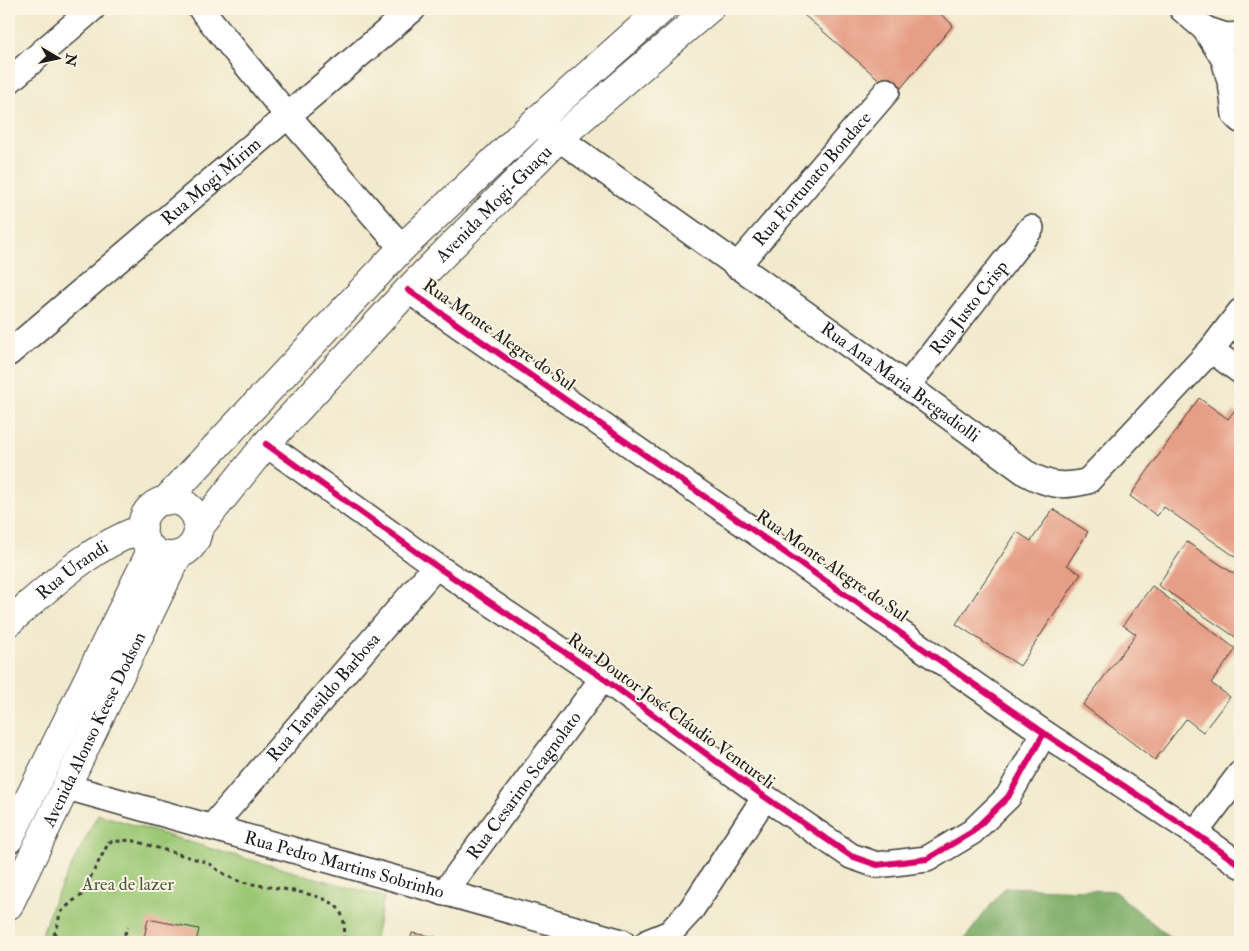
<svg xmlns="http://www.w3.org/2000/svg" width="1249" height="951" font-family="'IM FELL Double Pica',serif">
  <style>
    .green { fill: #9bc774; stroke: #5c7248 }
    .forest { fill: #7cac66; stroke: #4c6441 }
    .building { fill: #e69e86 }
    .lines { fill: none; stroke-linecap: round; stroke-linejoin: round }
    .minor-casing { stroke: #3c3b37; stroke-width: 28 }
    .tertiary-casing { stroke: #3c3b37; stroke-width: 30 }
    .path { stroke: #3c3b37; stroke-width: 3; stroke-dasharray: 4 4; stroke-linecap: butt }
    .minor { stroke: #fff; stroke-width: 25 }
    .tertiary { stroke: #fff; stroke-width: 28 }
    .cycleway-casing { stroke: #fcf5e5; stroke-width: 9 }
    .cycleway { stroke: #d6006c; stroke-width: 6 }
    .labels { text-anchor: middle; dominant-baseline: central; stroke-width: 4; stroke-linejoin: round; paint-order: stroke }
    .street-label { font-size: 18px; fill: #1c1c1c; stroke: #fcf5e5 }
    .park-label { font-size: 18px; fill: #48583b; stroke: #fcf5e5 }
  </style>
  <rect width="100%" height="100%" fill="#fcf5e5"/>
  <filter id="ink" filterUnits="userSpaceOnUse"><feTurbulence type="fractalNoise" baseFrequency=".02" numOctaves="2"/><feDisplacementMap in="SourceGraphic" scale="10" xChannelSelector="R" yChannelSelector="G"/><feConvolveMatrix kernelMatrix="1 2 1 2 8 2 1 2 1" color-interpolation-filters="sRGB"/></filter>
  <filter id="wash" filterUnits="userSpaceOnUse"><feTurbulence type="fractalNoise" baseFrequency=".0096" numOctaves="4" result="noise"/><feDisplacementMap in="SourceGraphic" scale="20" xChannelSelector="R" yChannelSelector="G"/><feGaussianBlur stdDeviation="1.12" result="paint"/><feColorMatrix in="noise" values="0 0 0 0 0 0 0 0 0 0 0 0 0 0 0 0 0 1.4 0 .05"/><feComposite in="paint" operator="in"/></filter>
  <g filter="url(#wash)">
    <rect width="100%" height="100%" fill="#f1eace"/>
    <polygon class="green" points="98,814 212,849 384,897 374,942 39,942 53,902"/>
    <polygon class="forest" points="1005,887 1114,891 1167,935 1172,942 962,942"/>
    <g id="blocks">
      <g class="building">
        <polygon points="797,9 935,9 953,25 896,94"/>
        <polygon points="1199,398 1228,419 1234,411 1240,416 1240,560 1164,507 1157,516 1130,496"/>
        <polygon points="1053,509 1088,532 1067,565 1081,574 1020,666 956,624 1017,532 1031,541"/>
        <polygon points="1187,542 1240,578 1240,640 1158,585"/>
        <polygon points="1152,586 1236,649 1211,683 1230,697 1203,732 1186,719 1155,760 1083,705 1136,634 1123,625"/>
        <polygon points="148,919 199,929 196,942 143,942"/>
        <polygon points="412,933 436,937 435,942 410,942"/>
        <polygon points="462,939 475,941 475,942 461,942"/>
      </g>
    </g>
  </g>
  <g filter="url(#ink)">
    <use href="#blocks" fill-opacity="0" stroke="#3c3b37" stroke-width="1"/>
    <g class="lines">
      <g class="minor-casing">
        <g id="minor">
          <polyline points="201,9 288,116 402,248"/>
          <polyline points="1182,9 1205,29 1224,59 1232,89 1235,115 1240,120"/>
          <polyline points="1205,29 1226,36 1240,35"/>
          <polyline points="9,81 92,9"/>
          <path id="s1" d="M543,127l364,259 119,87c22,12 36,15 62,8l123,-131 29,-38"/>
          <path id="s2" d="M737,266l150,-175"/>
          <polyline points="408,290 1044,733 1195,833 1240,865"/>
          <polyline points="1211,350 1240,371"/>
          <path id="s3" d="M9,353l404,-344"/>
          <path id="s4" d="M907,386l124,-158"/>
          <polyline points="266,444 436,566 603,678 765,797 851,856 877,865 927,859 972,832 1008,797 1044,733"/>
          <path id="s5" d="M67,787l555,155"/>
          <path id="s6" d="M212,827l224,-261"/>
          <polyline points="1195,833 1240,774"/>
          <path id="s7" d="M444,893l159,-215"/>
          <polyline points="648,942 670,933 691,910 765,797"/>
        </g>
      </g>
      <g class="tertiary-casing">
        <g id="tertiary">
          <circle cx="170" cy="528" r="28"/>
          <polyline points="165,501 402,248 535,122 662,9"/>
          <path id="s8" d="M198,529l68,-85 142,-154 151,-152 150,-129"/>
          <path id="s9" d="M9,622c44,-38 78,-73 134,-94"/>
          <polyline points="9,839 152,549"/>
          <path id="s10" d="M9,905l169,-350"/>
        </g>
      </g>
      <g class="path">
        <path d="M50,942l7,-13 3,-16 13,-12 14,-9 2,-12 20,-38 22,-2 78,23c9,8 22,16 34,19 23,6 76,9 93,24 9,9 10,25 7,36"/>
        <polyline points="111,942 107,939 120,942"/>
        <polyline points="121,942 128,927"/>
      </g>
      <use href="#minor" class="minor"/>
      <use href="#tertiary" class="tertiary"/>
      <g class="cycleway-casing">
        <g id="cycleway">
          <polyline points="408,290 1044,733 1195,833 1240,865"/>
          <polyline points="266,444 436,566 603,678 765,797 851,856 877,865 927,859 972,832 1008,797 1044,733"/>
        </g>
      </g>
      <use href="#cycleway" class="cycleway"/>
    </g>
  </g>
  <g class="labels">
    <g class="street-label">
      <text stroke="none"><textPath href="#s2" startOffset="115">Rua Fortunato Bondace</textPath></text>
      <text stroke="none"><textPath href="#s3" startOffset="265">Rua Mogi Mirim</textPath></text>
      <text stroke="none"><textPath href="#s8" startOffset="440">Avenida Mogi-Guaçu</textPath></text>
      <text stroke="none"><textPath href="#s4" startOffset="100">Rua Justo Crisp</textPath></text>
      <text transform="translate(499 335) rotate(35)">Rua Monte Alegre do Sul</text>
      <text stroke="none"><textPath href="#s1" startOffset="439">Rua Ana Maria Bregadiolli</textPath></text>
      <text transform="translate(832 566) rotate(35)">Rua Monte Alegre do Sul</text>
      <text stroke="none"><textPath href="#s9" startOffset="82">Rua Urandi</textPath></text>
      <text stroke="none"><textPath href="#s6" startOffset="171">Rua Tanasildo Barbosa</textPath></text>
      <text transform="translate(671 711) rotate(36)">Rua Doutor José Cláudio Ventureli</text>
      <text stroke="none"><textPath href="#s10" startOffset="195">Avenida Alonso Keese Dodson</textPath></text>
      <text stroke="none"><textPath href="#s7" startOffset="134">Rua Cesarino Scagnolato</textPath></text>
      <text stroke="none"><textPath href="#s5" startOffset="288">Rua Pedro Martins Sobrinho</textPath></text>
    </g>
    <g class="park-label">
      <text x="128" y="884">Area de lazer</text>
    </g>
  </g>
  <rect width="1249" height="951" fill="none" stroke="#fcf5e5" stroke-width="30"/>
  <g transform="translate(58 58) rotate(99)" stroke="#fcf5e5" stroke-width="4" paint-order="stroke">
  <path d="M0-4L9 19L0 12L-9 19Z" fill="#1c1c1c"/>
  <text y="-8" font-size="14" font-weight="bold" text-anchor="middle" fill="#1c1c1c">N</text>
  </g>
</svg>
